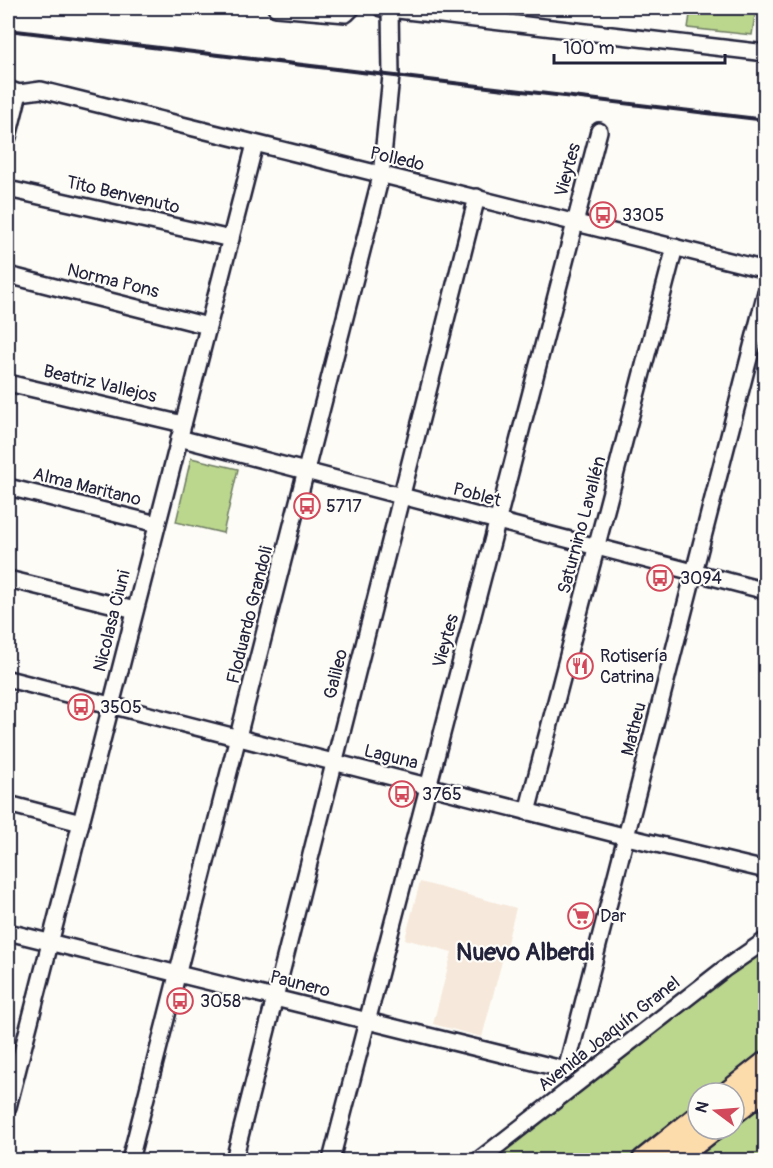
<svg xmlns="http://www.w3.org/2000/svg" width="773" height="1168" font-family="Pangolin,sans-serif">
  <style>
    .built { fill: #f6e8da }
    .green { fill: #bbd68d; stroke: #6e7c64; stroke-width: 1.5; fill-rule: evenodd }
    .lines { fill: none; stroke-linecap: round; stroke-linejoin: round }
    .minor-casing { stroke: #22223b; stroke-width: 20 }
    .highway-casing { stroke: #22223b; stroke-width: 27 }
    .minor { stroke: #fdfcf7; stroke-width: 15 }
    .highway { stroke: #fddcac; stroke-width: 22 }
    .rail { stroke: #22223b; stroke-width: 4 }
    .labels { text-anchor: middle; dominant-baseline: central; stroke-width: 4.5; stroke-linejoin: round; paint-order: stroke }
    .street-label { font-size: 18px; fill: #22223b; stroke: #fdfcf7 }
    .poi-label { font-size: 18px; fill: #22223b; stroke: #fdfcf7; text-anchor: start }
    .district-label { font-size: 24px; font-weight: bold; fill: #22223b; stroke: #fdfcf7 }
  </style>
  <rect width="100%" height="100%" fill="#fdfcf7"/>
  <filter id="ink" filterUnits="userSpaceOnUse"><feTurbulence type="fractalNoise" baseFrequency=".0167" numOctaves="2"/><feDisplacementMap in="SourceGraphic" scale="12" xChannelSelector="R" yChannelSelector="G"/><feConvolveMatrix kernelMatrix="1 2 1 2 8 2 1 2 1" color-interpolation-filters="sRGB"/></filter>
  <g filter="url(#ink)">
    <polygon class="built" points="420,882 516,908 482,1037 433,1024 452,952 405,939"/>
    <g class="green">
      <polygon points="691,8 756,8 752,35 688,28"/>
      <polygon points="191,458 238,469 223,533 176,522"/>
      <path d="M765,940v220h-286zM698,1093h36v36h-36z"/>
    </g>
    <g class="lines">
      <g class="minor-casing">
        <g id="minor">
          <polyline points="276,8 346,14 352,8"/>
          <polyline points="381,8 766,53"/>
          <polyline points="8,89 19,93 41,90 766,270"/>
          <polyline points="8,137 19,93"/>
          <polyline points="8,189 231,239"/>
          <polyline points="8,275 208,326"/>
          <polyline points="8,383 183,424"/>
          <polyline points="179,438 766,591"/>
          <polyline points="8,487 157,524"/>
          <polyline points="8,579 135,610"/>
          <polyline points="8,679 627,837 766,870"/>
          <polyline points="8,804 81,823"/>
          <polyline points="527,812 675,247"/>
          <polyline points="8,932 566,1070"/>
          <polyline points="566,1070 766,292"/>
          <polyline points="8,1107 255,144"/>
          <polyline points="130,1160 381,176 391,76 390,8"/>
          <polyline points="234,1160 477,197"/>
          <polyline points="331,1160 599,131"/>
          <polyline points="479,1160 724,969 766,940"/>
        </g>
      </g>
      <g class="highway-casing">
        <g id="highway">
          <polyline points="728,1093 766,1063"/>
          <polyline points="734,1112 766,1087"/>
          <polyline points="644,1160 698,1117"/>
          <polyline points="673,1160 713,1129"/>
        </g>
      </g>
      <use href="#minor" class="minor"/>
      <use href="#highway" class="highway"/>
      <polyline class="rail" points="8,30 766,120"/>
    </g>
  </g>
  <defs>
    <g id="bus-ring" transform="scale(1.35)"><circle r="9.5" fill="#fdfcf7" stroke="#d1495b" stroke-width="1.5"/><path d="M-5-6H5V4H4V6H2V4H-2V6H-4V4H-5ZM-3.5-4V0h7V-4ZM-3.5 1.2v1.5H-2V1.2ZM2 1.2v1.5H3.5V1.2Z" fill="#d1495b"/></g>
    <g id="restaurant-ring" transform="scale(1.35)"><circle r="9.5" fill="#fdfcf7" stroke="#d1495b" stroke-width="1.5"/><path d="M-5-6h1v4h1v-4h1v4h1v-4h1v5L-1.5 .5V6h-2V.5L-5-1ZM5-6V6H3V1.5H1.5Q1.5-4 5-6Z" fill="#d1495b"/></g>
    <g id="supermarket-ring" transform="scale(1.35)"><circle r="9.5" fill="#fdfcf7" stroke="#d1495b" stroke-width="1.5"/><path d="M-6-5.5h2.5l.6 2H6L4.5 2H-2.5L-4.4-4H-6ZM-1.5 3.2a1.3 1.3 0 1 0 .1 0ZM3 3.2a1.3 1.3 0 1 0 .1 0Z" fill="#d1495b"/></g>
  </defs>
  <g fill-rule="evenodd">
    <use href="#bus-ring" x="603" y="215"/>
    <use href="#bus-ring" x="307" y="506"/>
    <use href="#bus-ring" x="660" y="578"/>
    <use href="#restaurant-ring" x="580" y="666"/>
    <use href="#bus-ring" x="81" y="707"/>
    <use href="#bus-ring" x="402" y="794"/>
    <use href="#supermarket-ring" x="581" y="916"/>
    <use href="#bus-ring" x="180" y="1001"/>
  </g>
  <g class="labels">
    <g class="street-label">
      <text transform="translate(397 159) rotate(13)">Polledo</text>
      <text transform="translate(568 170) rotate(-75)">Vieytes</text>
      <text transform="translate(123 195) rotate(13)">Tito Benvenuto</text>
      <text transform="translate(113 281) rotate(14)">Norma Pons</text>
      <text transform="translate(100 384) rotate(13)">Beatriz Vallejos</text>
      <text transform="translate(87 487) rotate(14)">Alma Maritano</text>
      <text transform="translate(477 495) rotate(15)">Poblet</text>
      <text transform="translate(582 525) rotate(-75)">Saturnino Lavallén</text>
      <text transform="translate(250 615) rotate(-76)">Floduardo Grandoli</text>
      <text transform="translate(112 621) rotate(-76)">Nicolasa Ciuni</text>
      <text transform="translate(446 641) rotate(-75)">Vieytes</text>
      <text transform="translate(336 674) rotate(-76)">Galileo</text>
      <text transform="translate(634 729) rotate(-76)">Matheu</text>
      <text transform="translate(391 757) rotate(14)">Laguna</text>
      <text transform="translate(300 984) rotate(14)">Paunero</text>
      <text transform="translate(609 1034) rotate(-38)">Avenida Joaquín Granel</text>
    </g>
    <g class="poi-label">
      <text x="622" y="215">3305</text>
      <text x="326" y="506">5717</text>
      <text x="680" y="578">3094</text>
      <text x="600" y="656">Rotisería<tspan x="600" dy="21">Catrina</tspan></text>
      <text x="100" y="707">3505</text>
      <text x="422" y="794">3765</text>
      <text x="600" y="916">Dar</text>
      <text x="200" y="1001">3058</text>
    </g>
    <g class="district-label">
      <text x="525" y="952">Nuevo Alberdi</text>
    </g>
  </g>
  <rect width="773" height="1168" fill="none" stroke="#fdfcf7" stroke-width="30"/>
  <rect x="15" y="15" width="743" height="1138" fill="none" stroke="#22223b" stroke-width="2" filter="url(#ink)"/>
  <g transform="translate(716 1111) rotate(286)"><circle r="28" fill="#fdfcf7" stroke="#a5a5ac" stroke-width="1.5"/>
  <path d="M0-4.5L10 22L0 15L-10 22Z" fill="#d1495b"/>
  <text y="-9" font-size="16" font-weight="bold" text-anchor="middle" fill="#22223b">N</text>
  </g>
  <path d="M554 54v9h171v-9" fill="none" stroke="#22223b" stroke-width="3"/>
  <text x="563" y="54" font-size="18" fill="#22223b" stroke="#fdfcf7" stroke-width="4.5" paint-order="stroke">100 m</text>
</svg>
